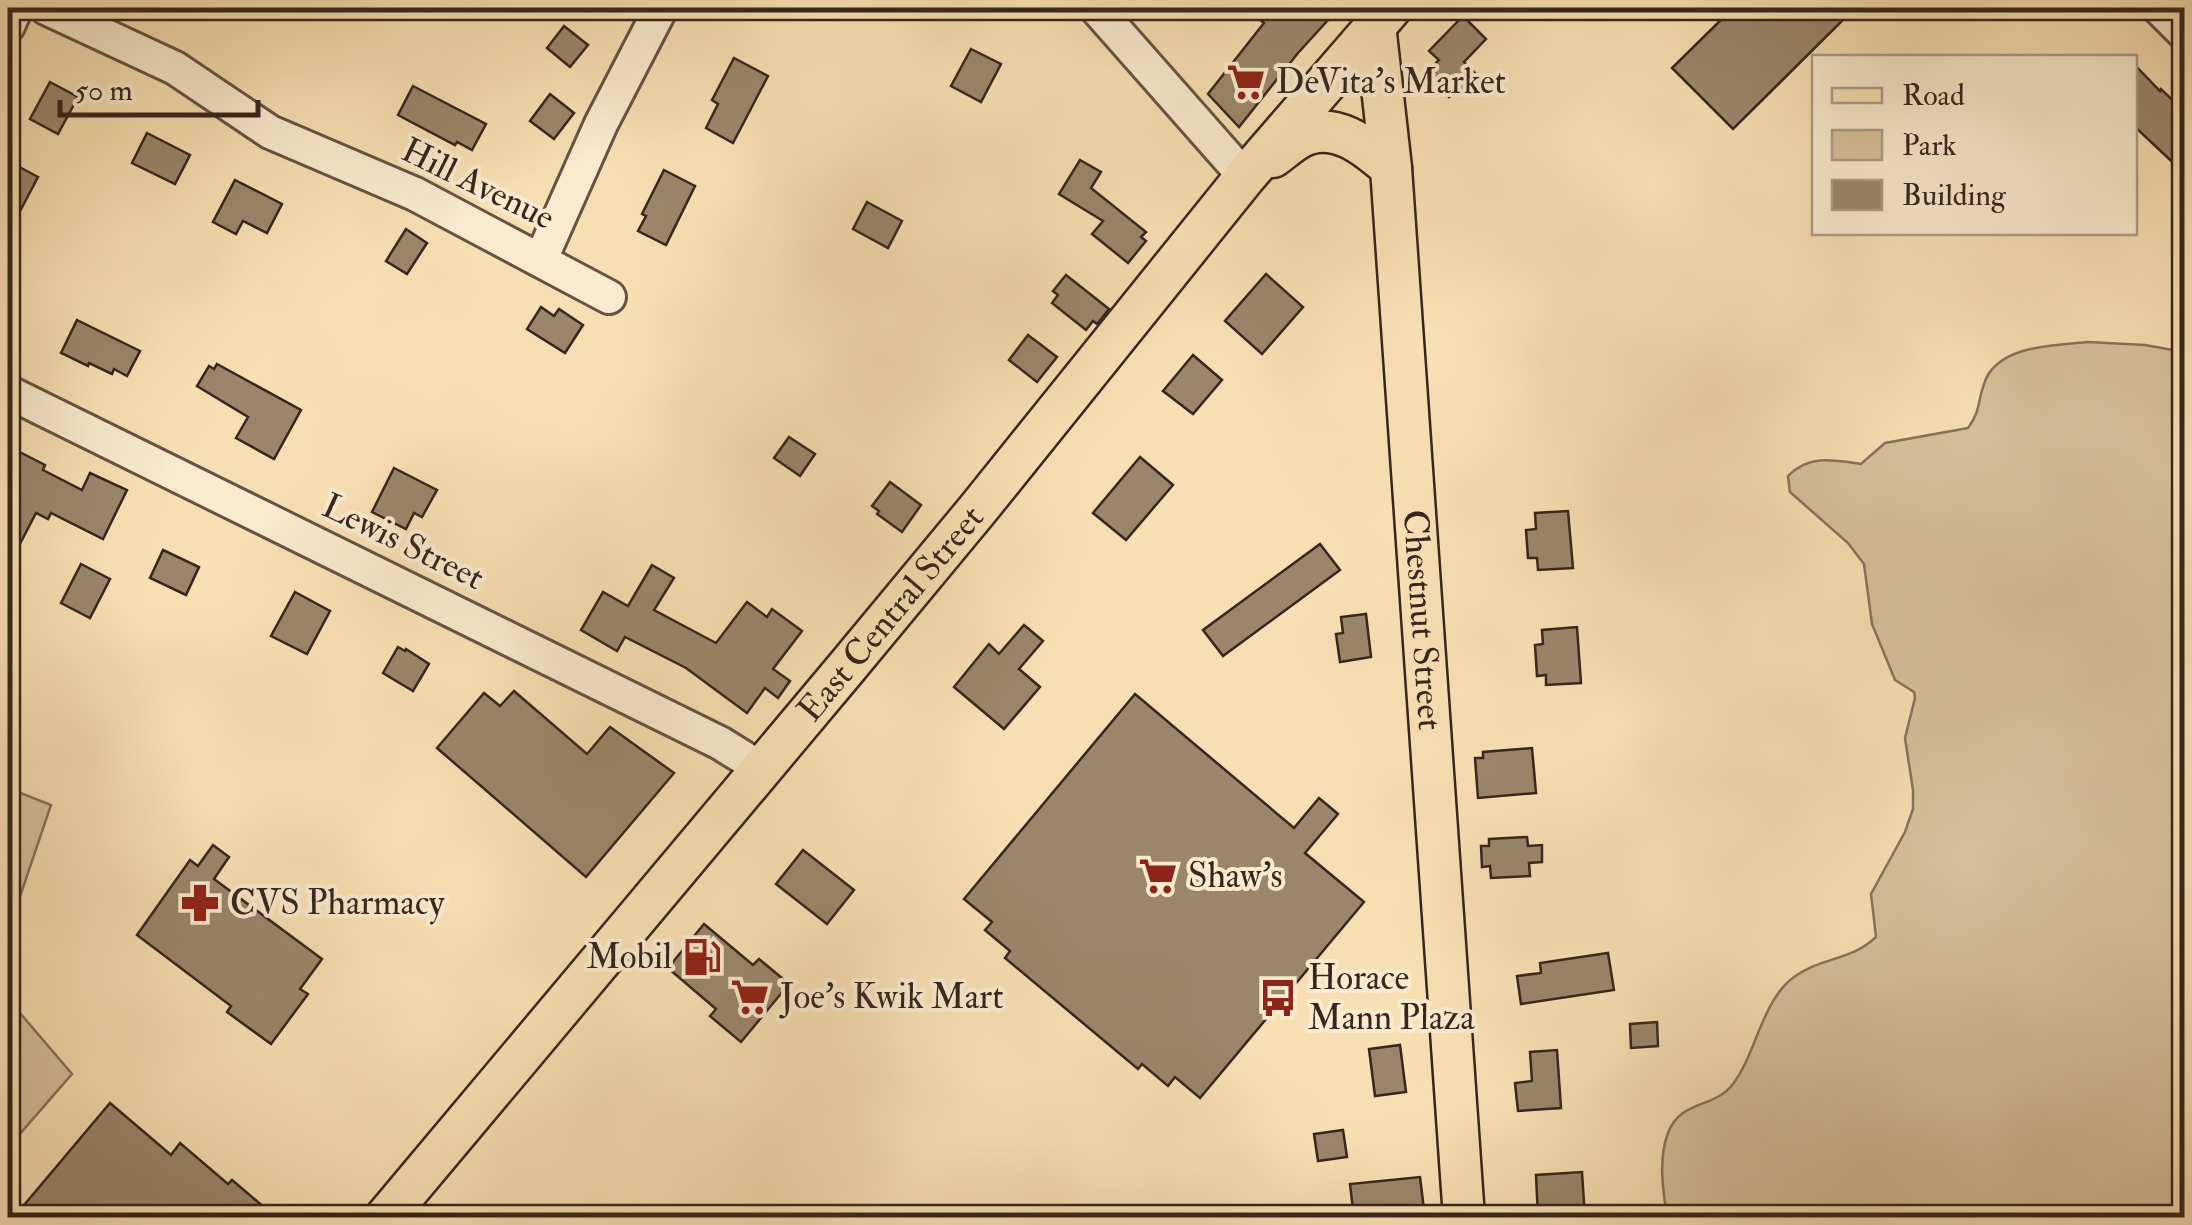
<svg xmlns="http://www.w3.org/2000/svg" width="2192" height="1225" font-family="'IM FELL Double Pica',serif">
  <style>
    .green { fill: #d7c09a; stroke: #86735c; stroke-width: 2.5 }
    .building { fill: #9b866b; stroke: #36261e; stroke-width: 2.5 }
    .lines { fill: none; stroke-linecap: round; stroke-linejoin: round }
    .minor-casing { stroke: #665443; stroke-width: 38 }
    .major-casing { stroke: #36261e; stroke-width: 45 }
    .minor { stroke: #faeace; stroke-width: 32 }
    .major { stroke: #f8dfb3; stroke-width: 40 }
    .labels { text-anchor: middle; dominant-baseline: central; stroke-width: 8; stroke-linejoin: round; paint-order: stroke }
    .poi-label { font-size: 35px; fill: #36261e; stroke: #faeace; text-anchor: start }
    .street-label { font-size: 35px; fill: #36261e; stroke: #faeace }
  </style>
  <rect width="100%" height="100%" fill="#f8dfb3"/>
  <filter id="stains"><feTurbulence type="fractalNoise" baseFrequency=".002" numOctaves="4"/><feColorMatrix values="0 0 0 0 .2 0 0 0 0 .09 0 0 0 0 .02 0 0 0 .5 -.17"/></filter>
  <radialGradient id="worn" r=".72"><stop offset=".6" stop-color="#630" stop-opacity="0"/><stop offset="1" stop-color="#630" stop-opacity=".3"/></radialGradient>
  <g class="green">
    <path d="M2088,342l57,3 39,7v865h-517c-4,-26 -9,-58 1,-84 13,-34 46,-24 65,-49 23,-30 29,-84 61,-107 27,-20 57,-16 82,-40l-5,-43 34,-62 8,-23v-19l-8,-52 10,-40 -1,-6 -19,-12 -23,-56 -8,-60 -16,-21 -58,-51 -2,-16c21,-22 46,-16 73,-12l24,-21 83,-15c13,-18 9,-25 16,-44 12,-39 71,-39 104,-42z"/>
    <polygon points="8,788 51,805 8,932"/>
    <polygon points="8,999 72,1074 11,1144 8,1142"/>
  </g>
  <g class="building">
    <polygon points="1245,8 1339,8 1298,53 1239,127 1208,94 1264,23"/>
    <polygon points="1733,8 1855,8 1733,129 1672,68"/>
    <polygon points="1463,16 1486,39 1464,62 1477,75 1460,94 1456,90 1449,97 1429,78 1436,71 1432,67 1439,60 1429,51"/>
    <polygon points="564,26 588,45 570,67 547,48"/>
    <polygon points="971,49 1001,64 981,102 951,86"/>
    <polygon points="734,58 768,76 733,143 706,128 718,104 712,100"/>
    <polygon points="2134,64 2160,91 2161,89 2184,111 2184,173 2134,126"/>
    <polygon points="50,82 78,97 58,134 30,119"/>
    <polygon points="413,86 486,124 472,150 457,142 455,145 398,115"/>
    <polygon points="550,94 574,113 554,139 530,121"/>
    <polygon points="147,133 190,155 175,184 132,163"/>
    <polygon points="1080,160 1101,172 1091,188 1146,232 1141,237 1146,241 1128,263 1092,234 1103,221 1059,194"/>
    <polygon points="8,161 38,177 8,234"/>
    <polygon points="664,170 695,186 666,245 638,231 646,216 642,214"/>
    <polygon points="235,180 282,204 267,233 243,221 236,234 213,222"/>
    <polygon points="867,202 902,221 888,248 853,229"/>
    <polygon points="406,229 427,243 407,274 386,261"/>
    <polygon points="1266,274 1303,307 1262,354 1225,321"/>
    <polygon points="1066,275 1109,309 1097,324 1093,321 1086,330 1052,303 1058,295 1053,291"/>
    <polygon points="541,307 554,316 559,309 583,325 565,353 527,329"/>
    <polygon points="77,320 140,351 127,376 114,369 112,374 89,363 88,366 61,353"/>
    <polygon points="1028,335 1057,357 1037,382 1009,360"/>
    <polygon points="1193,355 1222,380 1193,414 1163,391"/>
    <polygon points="217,364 301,410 274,459 236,438 248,417 197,386 209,366 214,369"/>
    <polygon points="789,437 815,454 800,476 774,458"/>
    <polygon points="8,446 45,465 43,470 82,490 90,473 127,490 103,539 51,513 48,519 36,513 8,567"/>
    <polygon points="1140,457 1173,485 1126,540 1093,513"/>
    <polygon points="394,468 437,490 422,517 414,513 406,529 372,512"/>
    <polygon points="890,482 921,505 902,532 877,514 879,511 872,506"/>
    <polygon points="1568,511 1573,568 1538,570 1537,558 1528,558 1526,530 1536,529 1535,513"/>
    <polygon points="1320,544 1340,570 1223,656 1203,630"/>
    <polygon points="163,550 199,567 186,595 150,578"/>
    <polygon points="81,564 110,579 90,618 61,603"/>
    <polygon points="652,565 674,578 654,610 716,643 747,602 767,617 772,609 802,631 773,669 790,681 778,698 765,688 747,713 686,668 625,637 617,651 581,630 603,592 628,606"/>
    <polygon points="295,592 330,611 307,654 271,636"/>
    <polygon points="1366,614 1371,657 1340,662 1336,634 1343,633 1341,617"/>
    <polygon points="1024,625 1043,641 1019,669 1040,687 1004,729 954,687 989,644 999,654"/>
    <polygon points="1577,627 1581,683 1546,685 1546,675 1537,676 1535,645 1543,644 1542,630"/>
    <polygon points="398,647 405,651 406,649 429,664 413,691 383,673"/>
    <polygon points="514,691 587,754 610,727 674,773 586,877 437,748 484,693 500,706"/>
    <polygon points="1135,694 1294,828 1319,798 1338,814 1305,853 1364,902 1200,1098 1175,1077 1168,1086 1142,1064 1138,1069 1005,958 1010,951 985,930 992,922 964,899"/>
    <polygon points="1532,748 1536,793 1478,798 1475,758 1483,758 1483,752"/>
    <polygon points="1527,837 1528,846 1542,845 1542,862 1529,863 1530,876 1491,878 1490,866 1482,867 1481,846 1489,846 1489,839"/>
    <polygon points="213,845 229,857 214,879 322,959 300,989 308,994 271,1044 227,1012 231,1006 137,935 190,860 198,866"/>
    <polygon points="803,850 854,890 827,924 776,884"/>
    <polygon points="704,924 753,965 759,959 789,984 741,1042 710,1016 716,1009 668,968"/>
    <polygon points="1608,953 1614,990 1521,1004 1517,976 1541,973 1540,963"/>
    <polygon points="1657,1022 1658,1046 1631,1048 1630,1024"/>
    <polygon points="1400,1045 1406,1092 1375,1096 1369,1049"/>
    <polygon points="1557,1050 1561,1108 1518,1111 1515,1083 1532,1081 1530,1052"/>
    <polygon points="110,1103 171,1155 180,1143 228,1184 232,1180 277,1218 40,1218 25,1204"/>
    <polygon points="1343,1130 1347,1157 1318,1161 1314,1134"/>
    <polygon points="1582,1172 1585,1218 1538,1218 1536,1175"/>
    <polygon points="1420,1177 1425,1218 1354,1218 1350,1184"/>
  </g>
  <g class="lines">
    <g class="minor-casing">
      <g id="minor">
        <polyline points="46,8 175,68 270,132 415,194 609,297"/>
        <polyline points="1096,8 1245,177"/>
        <polyline points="2159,8 2184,33"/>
        <polyline points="8,26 16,8"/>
        <polyline points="541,259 601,124 661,8"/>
        <polyline points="8,392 720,743 762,769"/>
      </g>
    </g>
    <g class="major-casing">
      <g id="major">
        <path id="s1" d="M1376,10l-1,15 16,143 73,1050"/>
        <path d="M1273,157c8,-6 17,-14 26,-19 34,-19 67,8 92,30"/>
        <path id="s2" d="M385,1218l462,-551 131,-158 267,-332 146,-169"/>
      </g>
    </g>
    <use href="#minor" class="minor"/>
    <use href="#major" class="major"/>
  </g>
  <defs>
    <g id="supermarket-bare" transform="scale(3)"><path d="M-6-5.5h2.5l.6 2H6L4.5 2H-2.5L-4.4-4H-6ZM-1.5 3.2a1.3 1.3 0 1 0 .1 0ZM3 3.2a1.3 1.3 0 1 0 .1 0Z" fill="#8f2418" stroke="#faeace" stroke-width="2.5" paint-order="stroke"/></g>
    <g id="pharmacy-bare" transform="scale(3)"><path d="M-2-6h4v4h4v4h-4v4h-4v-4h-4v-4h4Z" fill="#8f2418" stroke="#faeace" stroke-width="2.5" paint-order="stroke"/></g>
    <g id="fuel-bare" transform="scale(3)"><path d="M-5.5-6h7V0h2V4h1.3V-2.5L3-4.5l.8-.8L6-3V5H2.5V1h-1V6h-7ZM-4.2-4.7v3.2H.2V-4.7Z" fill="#8f2418" stroke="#faeace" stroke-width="2.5" paint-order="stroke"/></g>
    <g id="bus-bare" transform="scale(3)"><path d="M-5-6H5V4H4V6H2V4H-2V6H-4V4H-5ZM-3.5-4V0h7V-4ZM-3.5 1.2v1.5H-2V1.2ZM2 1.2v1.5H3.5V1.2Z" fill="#8f2418" stroke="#faeace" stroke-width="2.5" paint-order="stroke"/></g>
  </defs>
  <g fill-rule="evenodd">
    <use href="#supermarket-bare" x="1246" y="82"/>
    <use href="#supermarket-bare" x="1158" y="876"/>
    <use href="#pharmacy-bare" x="200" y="903"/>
    <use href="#fuel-bare" x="702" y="957"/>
    <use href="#supermarket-bare" x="750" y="997"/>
    <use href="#bus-bare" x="1278" y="998"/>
  </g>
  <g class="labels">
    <g class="poi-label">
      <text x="1276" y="82">DeVita's Market</text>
      <text x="1188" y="876">Shaw's</text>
      <text x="230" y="903">CVS Pharmacy</text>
      <text x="672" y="957" text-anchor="end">Mobil</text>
      <text x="1308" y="978">Horace<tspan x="1308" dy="40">Mann Plaza</tspan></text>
      <text x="780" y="997">Joe's Kwik Mart</text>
    </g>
    <g class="street-label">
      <text transform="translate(478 184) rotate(26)">Hill Avenue</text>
      <text transform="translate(403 542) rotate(26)">Lewis Street</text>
      <text stroke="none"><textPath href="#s2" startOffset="788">East Central Street</textPath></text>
      <text stroke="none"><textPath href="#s1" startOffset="612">Chestnut Street</textPath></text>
    </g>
  </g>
  <rect width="2192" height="1225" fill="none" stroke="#f8dfb3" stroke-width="40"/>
  <rect x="10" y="10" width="2172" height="1205" fill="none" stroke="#36261e" stroke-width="5"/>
  <rect x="20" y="20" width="2152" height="1185" fill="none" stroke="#36261e" stroke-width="2.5"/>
  <rect x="1812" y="55" width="325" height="180" fill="#faeace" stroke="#ac9c88" stroke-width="2.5"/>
  <rect x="1832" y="88" width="50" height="15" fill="#f8dfb3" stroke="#ac9c88" stroke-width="2.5"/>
  <text x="1902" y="105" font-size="30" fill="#36261e">Road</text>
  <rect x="1832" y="130" width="50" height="30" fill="#d7c09a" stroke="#ac9c88" stroke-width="2.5"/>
  <text x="1902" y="155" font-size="30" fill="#36261e">Park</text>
  <rect x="1832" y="180" width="50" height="30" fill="#9b866b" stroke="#ac9c88" stroke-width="2.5"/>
  <text x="1902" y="205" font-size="30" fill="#36261e">Building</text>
  <path d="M60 100v15h198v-15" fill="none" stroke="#36261e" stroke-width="5"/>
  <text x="75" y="100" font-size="30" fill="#36261e" stroke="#faeace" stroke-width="8" paint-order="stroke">50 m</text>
  <rect width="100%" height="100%" filter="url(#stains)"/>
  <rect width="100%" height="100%" fill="url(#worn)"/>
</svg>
